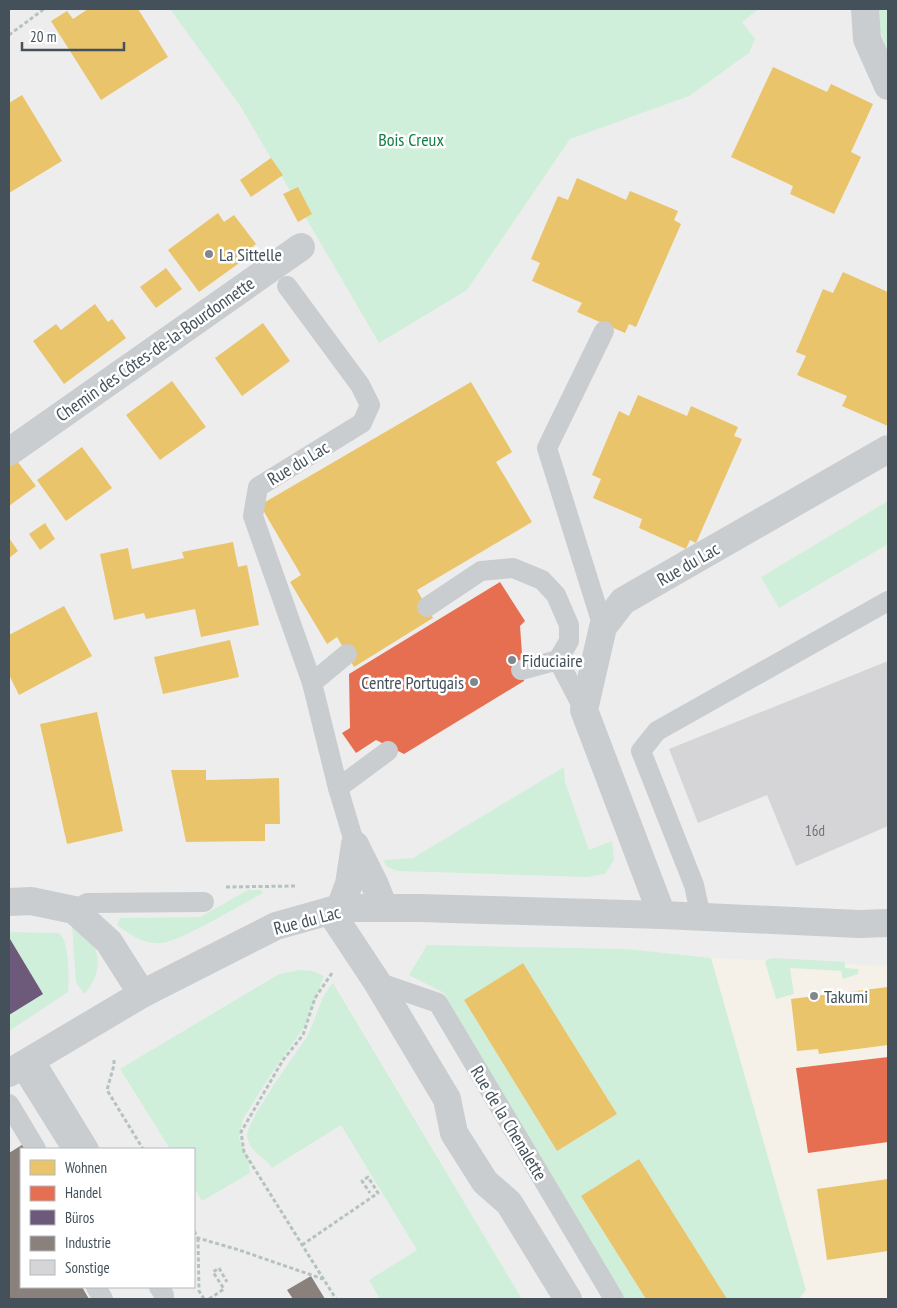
<svg xmlns="http://www.w3.org/2000/svg" width="897" height="1308" font-family="'PT Sans Narrow',sans-serif">
  <style>
    .commercial { fill: #f6f1e8 }
    .green { fill: #d0efda; fill-rule: evenodd }
    .homes { fill: #e9c46a }
    .shops { fill: #e76f51 }
    .offices { fill: #6d597a }
    .industry { fill: #8a817c }
    .building { fill: #d5d5d7 }
    .lines { fill: none; stroke-linecap: round; stroke-linejoin: round }
    .path { stroke: #b5c3be; stroke-width: 3; stroke-dasharray: 4 2.5; stroke-linecap: butt }
    .service { stroke: #c9cdcf; stroke-width: 20 }
    .minor { stroke: #c9cdcf; stroke-width: 28 }
    .tertiary { stroke: #c9cdcf; stroke-width: 28 }
    .poi-dot { fill: #80888e; stroke: #fff; stroke-width: 2 }
    .labels { text-anchor: middle; dominant-baseline: central; stroke-width: 5; stroke-linejoin: round; paint-order: stroke }
    .number-label { font-size: 15px; fill: #6a747b }
    .park-label { font-size: 18px; fill: #117f44; stroke: #fff }
    .poi-label { font-size: 18px; fill: #44515b; stroke: #fff; text-anchor: start }
    .street-label { font-size: 18px; fill: #44515b; stroke: #fff }
  </style>
  <rect width="100%" height="100%" fill="#eeeded"/>
  <polygon class="commercial" points="711,958 888,966 888,1299 799,1299 805,1289"/>
  <g class="green">
    <polygon points="170,9 759,9 742,22 755,39 749,53 689,96 570,139 467,290 379,343 241,107"/>
    <polygon points="873,9 888,9 888,53"/>
    <polygon points="888,501 888,544 779,608 761,577"/>
    <polygon points="564,767 565,782 589,850 612,841 614,860 605,874 587,877 397,871 387,867 383,860 413,858"/>
    <path d="M248,890h13l2,3c-22,11 -79,47 -101,50 -17,2 -32,-8 -45,-18l3,-7 80,-1z"/>
    <path d="M72,925c6,5 16,11 20,18 11,17 5,38 -8,51l-8,-12z"/>
    <path d="M9,932l50,1c11,9 10,45 9,59l-59,39v-16l34,-21 -34,-55z"/>
    <path d="M427,945l199,4 85,9 95,332 -7,9h-72l-88,-140 -58,37 65,103h-23l-179,-306 -35,-18zM523,963l94,151 -60,37 -93,-151z"/>
    <polygon points="775,958 845,962 845,968 858,969 858,974 843,979 841,971 790,968 794,994 776,999 765,962 768,959"/>
    <polygon points="301,970 313,971 324,976 305,1026 271,1074 243,1119 239,1138 248,1158 250,1173 202,1201 194,1188 194,1149 170,1149 120,1069 279,974"/>
    <path d="M333,983l189,316h-142l-11,-19 48,-30 -76,-125 -69,43c-7,-11 -23,-16 -25,-32 -1,-13 45,-78 55,-92 14,-18 15,-44 31,-61z"/>
  </g>
  <g class="homes">
    <polygon points="88,9 138,9 168,57 101,100 51,21 67,11 73,19"/>
    <polygon points="773,67 827,92 831,84 873,104 851,152 861,157 834,214 790,194 793,186 731,157"/>
    <polygon points="22,95 62,161 9,193 9,103"/>
    <polygon points="271,158 283,175 251,197 240,180"/>
    <polygon points="577,178 626,200 630,191 678,211 674,220 681,224 636,327 629,324 625,333 577,312 582,303 532,281 540,263 531,259 558,196 568,200"/>
    <polygon points="298,187 312,214 298,222 283,194"/>
    <polygon points="218,213 224,222 234,215 256,244 246,252 249,256 199,292 168,250"/>
    <polygon points="166,268 182,289 156,308 140,287"/>
    <polygon points="843,272 888,292 888,426 842,406 847,396 797,375 806,356 796,352 823,289 833,293"/>
    <polygon points="95,304 108,322 112,319 126,338 64,384 33,341 56,324 61,330"/>
    <polygon points="263,323 290,361 242,396 215,358"/>
    <polygon points="172,381 206,427 160,460 126,415"/>
    <polygon points="471,382 512,452 496,462 532,522 417,590 433,618 354,667 337,637 327,644 290,582 301,575 260,505"/>
    <polygon points="638,395 687,416 691,406 738,427 734,436 742,439 696,543 690,540 686,549 639,528 642,519 593,498 601,479 592,475 619,411 629,416"/>
    <polygon points="82,447 112,488 66,521 37,480"/>
    <polygon points="17,461 36,486 9,506 9,467"/>
    <polygon points="45,523 55,539 40,550 29,534"/>
    <polygon points="9,538 18,551 9,558"/>
    <polygon points="233,542 238,567 247,565 259,625 201,637 195,609 146,619 144,613 114,620 100,554 128,548 132,569 184,558 182,552"/>
    <polygon points="64,606 92,656 19,695 9,675 9,635"/>
    <polygon points="230,640 239,677 163,694 154,657"/>
    <polygon points="97,712 123,831 67,844 40,724"/>
    <polygon points="171,770 206,770 206,780 279,778 280,824 265,824 265,841 186,842"/>
    <polygon points="523,963 617,1114 557,1151 464,1000"/>
    <polygon points="888,987 888,1045 819,1054 818,1049 797,1051 791,999"/>
    <polygon points="639,1159 727,1299 646,1299 581,1196"/>
    <polygon points="888,1179 888,1251 827,1260 817,1189"/>
  </g>
  <g class="shops">
    <polygon points="500,582 525,621 520,626 524,681 404,754 376,740 356,753 342,733 350,728 349,674"/>
    <polygon points="888,1057 888,1142 808,1153 796,1068"/>
  </g>
  <polygon class="offices" points="10,939 43,994 9,1015 9,940"/>
  <g class="industry">
    <polygon points="25,1143 29,1149 21,1149 21,1287 82,1287 89,1299 9,1299 9,1153"/>
    <polygon points="311,1276 325,1299 293,1299 287,1290"/>
  </g>
  <polygon class="building" points="888,661 888,826 796,866 767,795 698,823 669,749"/>
  <g class="lines">
    <g class="path">
      <polyline points="9,35 44,9"/>
      <polyline points="226,887 295,886"/>
      <polyline points="332,973 315,998 303,1035 283,1060 241,1132 244,1152 336,1299"/>
      <polyline points="114,1060 114,1065 107,1090 143,1149"/>
      <polyline points="194,1231 198,1238 239,1250 323,1279"/>
      <polyline points="198,1238 199,1291 204,1299"/>
      <polyline points="302,1245 378,1193 368,1177 362,1181 370,1193"/>
      <polyline points="209,1299 224,1289 213,1272 219,1268 227,1282"/>
    </g>
    <g class="service">
      <polyline points="287,286 360,385 370,405 362,423 258,487 253,516 312,683 338,788 355,845"/>
      <polyline points="427,607 481,571 513,568 542,580 556,595 569,625 569,641 558,660"/>
      <polyline points="603,627 547,448 604,331"/>
      <polyline points="521,670 558,660 584,710"/>
      <polyline points="312,683 347,654"/>
      <polyline points="338,788 388,751"/>
      <polyline points="74,910 87,903 204,902"/>
      <polyline points="701,917 694,885 641,751 657,731 888,601"/>
      <polyline points="377,982 438,1003 614,1299"/>
      <polyline points="34,1059 89,1149"/>
      <polyline points="20,1066 72,1149"/>
      <polyline points="9,1104 36,1149"/>
      <polyline points="96,1287 103,1299"/>
      <polyline points="159,1287 164,1295"/>
    </g>
    <g class="minor">
      <polyline points="865,9 867,39 888,86"/>
      <polyline points="9,452 301,247"/>
      <polyline points="355,845 375,885 384,908"/>
      <polyline points="9,902 31,901 74,910 109,942 142,994"/>
      <polyline points="340,908 349,884 355,845"/>
      <polyline points="330,911 377,982 447,1099 454,1133 485,1182 509,1203 568,1299"/>
      <polyline points="662,915 584,710 603,627 623,601 888,449"/>
    </g>
    <polyline class="tertiary" points="9,1073 142,994 276,926 340,908 419,908 662,915 859,924 888,923"/>
  </g>
  <g class="poi-dot">
    <circle cx="209" cy="254" r="5"/>
    <circle cx="512" cy="660" r="5"/>
    <circle cx="474" cy="682" r="5"/>
    <circle cx="814" cy="996" r="5"/>
  </g>
  <g class="labels">
    <g class="number-label">
      <text x="815" y="830">16d</text>
    </g>
    <g class="park-label">
      <text x="411" y="139">Bois Creux</text>
    </g>
    <g class="poi-label">
      <text x="219" y="254">La Sittelle</text>
      <text x="522" y="660">Fiduciaire</text>
      <text x="464" y="682" text-anchor="end">Centre Portugais</text>
      <text x="824" y="996">Takumi</text>
    </g>
    <g class="street-label">
      <text transform="translate(155 349) rotate(-35)">Chemin des Côtes-de-la-Bourdonnette</text>
      <text transform="translate(298 463) rotate(-31)">Rue du Lac</text>
      <text transform="translate(688 564) rotate(-30)">Rue du Lac</text>
      <text transform="translate(307 920) rotate(-15)">Rue du Lac</text>
      <text transform="translate(509 1123) rotate(59)">Rue de la Chenalette</text>
    </g>
  </g>
  <rect width="897" height="1308" fill="none" stroke="#44515b" stroke-width="20"/>
  <rect x="20" y="1148" width="175" height="140" fill="#ffffff" stroke="#b4b9bd"/>
  <rect x="30" y="1160" width="25" height="15" fill="#e9c46a" stroke="#b4b9bd"/>
  <text x="65" y="1173" font-size="15" fill="#44515b">Wohnen</text>
  <rect x="30" y="1186" width="25" height="15" fill="#e76f51" stroke="#b4b9bd"/>
  <text x="65" y="1198" font-size="15" fill="#44515b">Handel</text>
  <rect x="30" y="1210" width="25" height="15" fill="#6d597a" stroke="#b4b9bd"/>
  <text x="65" y="1223" font-size="15" fill="#44515b">Büros</text>
  <rect x="30" y="1236" width="25" height="15" fill="#8a817c" stroke="#b4b9bd"/>
  <text x="65" y="1248" font-size="15" fill="#44515b">Industrie</text>
  <rect x="30" y="1260" width="25" height="15" fill="#d5d5d7" stroke="#b4b9bd"/>
  <text x="65" y="1273" font-size="15" fill="#44515b">Sonstige</text>
  <path d="M22 42v8h102v-8" fill="none" stroke="#44515b" stroke-width="2.5"/>
  <text x="30" y="42" font-size="15" fill="#44515b" stroke="#ffffff" stroke-width="4" paint-order="stroke">20 m</text>
</svg>
